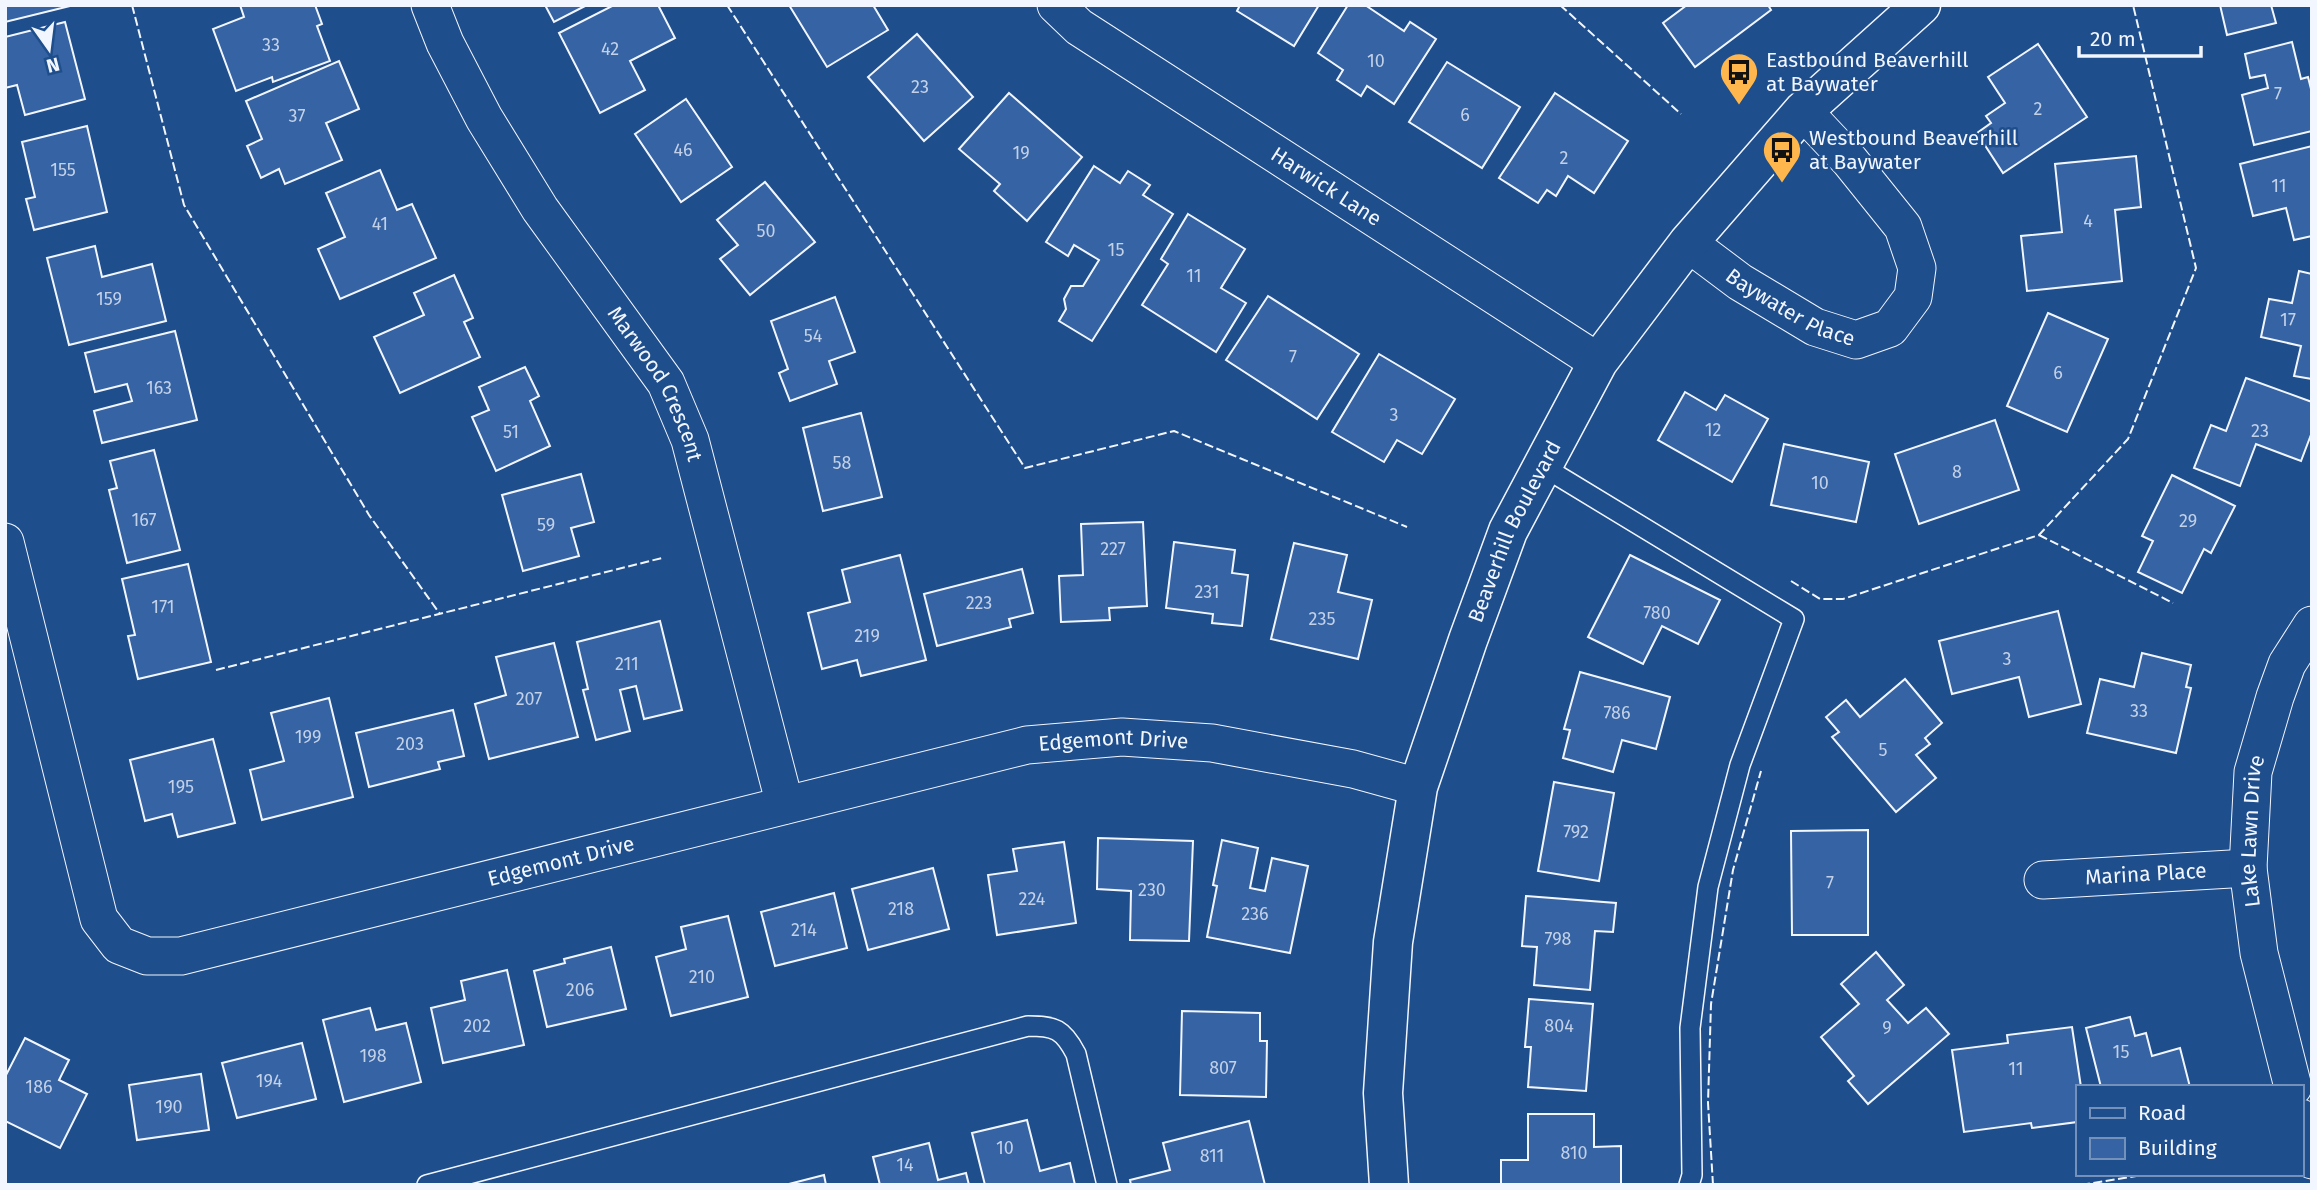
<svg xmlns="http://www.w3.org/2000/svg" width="2317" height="1190" font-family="'Fira Sans',sans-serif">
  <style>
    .building { fill: #3563a3; stroke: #f2f6ff; stroke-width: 2 }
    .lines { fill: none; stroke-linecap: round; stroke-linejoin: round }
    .service-casing { stroke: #f2f6ff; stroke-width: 22 }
    .minor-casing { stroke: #f2f6ff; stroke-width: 39 }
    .tertiary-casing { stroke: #f2f6ff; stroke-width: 41 }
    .service { stroke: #1f4e8c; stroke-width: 19 }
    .minor { stroke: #1f4e8c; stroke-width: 37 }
    .tertiary { stroke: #1f4e8c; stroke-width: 38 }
    .fence { stroke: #f2f6ff; stroke-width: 2; stroke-dasharray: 9 3.5; stroke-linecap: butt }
    .labels { text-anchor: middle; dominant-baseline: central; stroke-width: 5; stroke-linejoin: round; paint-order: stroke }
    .number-label { font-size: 18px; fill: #c3d1e8 }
    .poi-label { font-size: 21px; fill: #f2f6ff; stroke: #1f4e8c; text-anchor: start }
    .street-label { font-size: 21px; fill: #f2f6ff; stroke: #1f4e8c }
  </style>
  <rect width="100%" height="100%" fill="#1f4e8c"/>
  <g class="building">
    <polygon points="5,5 74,5 5,22"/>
    <polygon points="240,5 315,5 322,24 317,26 330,61 273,82 272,77 236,91 213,29 244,17"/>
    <polygon points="545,5 587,5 554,22"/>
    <polygon points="614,5 658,5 675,38 630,61 645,90 600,113 559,33"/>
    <polygon points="789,5 873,5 888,30 827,67"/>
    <polygon points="1240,5 1319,5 1294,46 1237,11"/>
    <polygon points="1348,5 1365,5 1404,31 1410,22 1436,39 1394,104 1367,86 1361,96 1337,80 1343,70 1318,53"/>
    <polygon points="1687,5 1768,5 1771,10 1695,67 1663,23"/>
    <polygon points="2220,5 2271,5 2276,23 2227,35"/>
    <polygon points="65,22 85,99 25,115 17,85 5,88 5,37"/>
    <polygon points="917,34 973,97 924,141 868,77"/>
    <polygon points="2292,42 2301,79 2308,77 2312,93 2312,131 2254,145 2242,95 2268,88 2265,75 2250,78 2245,54"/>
    <polygon points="2038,44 2087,117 2003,173 1977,133 1991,123 1986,116 2005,103 1988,77"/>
    <polygon points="339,61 359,109 326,123 342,160 285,184 279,169 261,178 247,146 262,139 246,101"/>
    <polygon points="1447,62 1520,107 1482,168 1409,122"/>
    <polygon points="1009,93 1082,157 1027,221 994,191 1000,184 959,149"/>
    <polygon points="1555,93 1628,141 1594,193 1568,176 1556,196 1547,190 1538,203 1499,178"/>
    <polygon points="686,99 732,167 681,202 635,134"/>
    <polygon points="87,126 107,212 34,230 26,199 35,197 22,142"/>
    <polygon points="2312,146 2312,236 2294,240 2286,208 2253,216 2240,164"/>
    <polygon points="2136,156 2141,207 2115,210 2122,281 2027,291 2021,236 2062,232 2055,164"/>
    <polygon points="1094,166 1120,183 1128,171 1150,185 1143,195 1173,214 1092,341 1059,321 1066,309 1064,299 1071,286 1083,286 1099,260 1074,245 1068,256 1046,242"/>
    <polygon points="380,170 397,210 412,204 436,258 340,299 318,249 345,237 326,193"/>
    <polygon points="765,182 815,242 750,295 720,259 738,245 717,220"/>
    <polygon points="1188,214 1245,249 1221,288 1246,303 1216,352 1142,305 1168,264 1161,259"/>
    <polygon points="95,246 102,277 152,264 166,321 69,345 47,258"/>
    <polygon points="2299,271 2312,274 2312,379 2294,376 2301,346 2261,337 2269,299 2292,303"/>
    <polygon points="454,275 473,318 464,322 480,357 400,393 374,337 424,315 414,293"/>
    <polygon points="1268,296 1359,354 1317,419 1226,360"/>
    <polygon points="835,297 855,352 829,361 837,384 790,401 779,373 788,369 771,321"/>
    <polygon points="2048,313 2108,339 2067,432 2007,406"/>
    <polygon points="175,331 197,420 102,443 94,411 132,401 127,384 95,392 85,353"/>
    <polygon points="1379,354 1455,399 1422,454 1397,440 1384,462 1332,432"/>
    <polygon points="525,367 539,396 530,401 550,446 496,471 472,417 489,410 479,387"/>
    <polygon points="2246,378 2312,402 2312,432 2301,461 2256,444 2240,486 2194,468 2211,425 2226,431"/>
    <polygon points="1685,392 1716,410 1725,395 1768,419 1732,482 1658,440"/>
    <polygon points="861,413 882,497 823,511 803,428"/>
    <polygon points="1995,420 2019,490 1919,524 1895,454"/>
    <polygon points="1784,444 1869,462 1856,522 1771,505"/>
    <polygon points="154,450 180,550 127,563 109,490 117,488 110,461"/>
    <polygon points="581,474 594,522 571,528 579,556 523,571 502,495"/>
    <polygon points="2172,475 2235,506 2211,553 2204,549 2182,593 2138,572 2153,541 2142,536"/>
    <polygon points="1143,522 1147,606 1109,608 1110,620 1061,622 1059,576 1083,575 1081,524"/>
    <polygon points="1174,542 1235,550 1232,573 1248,575 1242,626 1212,623 1213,614 1166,608"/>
    <polygon points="1294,543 1347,555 1338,592 1372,600 1358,659 1271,639"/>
    <polygon points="900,555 926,660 861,676 857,660 822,669 808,613 850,602 842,570"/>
    <polygon points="1630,555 1720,600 1698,644 1662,626 1643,664 1588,637"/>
    <polygon points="188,564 211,662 138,679 128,636 135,635 122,579"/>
    <polygon points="1022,569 1033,613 1009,619 1011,627 937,646 924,594"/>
    <polygon points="2058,611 2081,704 2029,717 2019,677 1952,694 1939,641"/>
    <polygon points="660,621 682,710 644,719 636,686 620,690 630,731 596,740 583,690 588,689 577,642"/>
    <polygon points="554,643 578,737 489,759 475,704 506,695 496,657"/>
    <polygon points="2142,653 2191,665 2186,687 2191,688 2176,753 2087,733 2100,679 2134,687"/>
    <polygon points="1580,672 1670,697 1656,749 1622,740 1613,772 1563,758 1570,730 1564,729"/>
    <polygon points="1905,679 1942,723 1925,738 1930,744 1916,755 1936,778 1896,812 1832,737 1839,732 1826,717 1846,700 1860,717"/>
    <polygon points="329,698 353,797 262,820 250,770 284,761 271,713"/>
    <polygon points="453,710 464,756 438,762 440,769 369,787 356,733"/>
    <polygon points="213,739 235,823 178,837 172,814 145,821 130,760"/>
    <polygon points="1554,782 1614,793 1599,881 1538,871"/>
    <polygon points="1868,830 1868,935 1792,935 1791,831"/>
    <polygon points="1098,838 1193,841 1189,941 1130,940 1131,891 1097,889"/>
    <polygon points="1222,840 1258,848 1250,888 1265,891 1272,858 1308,866 1290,953 1207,937 1217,886 1213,885"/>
    <polygon points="1064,842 1076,923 997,935 988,875 1017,871 1013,849"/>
    <polygon points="933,868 949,929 868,950 852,889"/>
    <polygon points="834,893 847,948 775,966 761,912"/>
    <polygon points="1526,896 1616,903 1613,932 1595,931 1590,990 1534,985 1537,947 1522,946"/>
    <polygon points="728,916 748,997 671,1016 656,957 686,949 681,927"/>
    <polygon points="611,947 626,1009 547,1027 534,971 565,963 564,959"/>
    <polygon points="1876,952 1904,985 1887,1000 1908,1023 1926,1008 1949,1034 1868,1104 1848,1081 1854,1076 1821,1037 1859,1004 1841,984"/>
    <polygon points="507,970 524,1045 443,1063 431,1008 465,1000 461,981"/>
    <polygon points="1529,999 1593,1004 1586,1091 1528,1087 1531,1047 1525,1047"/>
    <polygon points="370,1008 376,1030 406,1023 421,1082 344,1102 323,1020"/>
    <polygon points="1182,1011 1260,1013 1260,1041 1267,1041 1266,1097 1180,1095"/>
    <polygon points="2130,1017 2135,1036 2146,1033 2152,1056 2180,1048 2190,1087 2101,1087 2086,1028"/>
    <polygon points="2072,1027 2081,1087 2077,1087 2077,1122 2032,1128 2031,1123 1964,1132 1952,1050 2008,1043 2007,1035"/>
    <polygon points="25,1038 69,1060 59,1080 87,1094 60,1148 5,1121 5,1077"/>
    <polygon points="302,1043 316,1099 237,1118 222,1063"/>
    <polygon points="201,1074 209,1130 137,1140 129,1085"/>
    <polygon points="1528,1114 1594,1114 1594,1147 1621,1146 1621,1185 1501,1185 1501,1160 1528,1160"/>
    <polygon points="1027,1120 1040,1171 1070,1163 1075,1185 985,1185 972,1133"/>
    <polygon points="1249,1121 1265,1185 1131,1185 1130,1180 1170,1170 1163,1143"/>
    <polygon points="929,1143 938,1180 966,1173 969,1185 880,1185 873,1157"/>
    <polygon points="824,1175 826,1185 785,1185"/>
  </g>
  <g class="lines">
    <g class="service-casing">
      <g id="service">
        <polyline points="1542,466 1794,619 1740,765 1708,887 1690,1028 1692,1175 1689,1185"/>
        <path d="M427,1185l601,-159c27,0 35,3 48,28l31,131"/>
      </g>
    </g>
    <g class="minor-casing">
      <g id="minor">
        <path id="s1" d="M430,5l15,38 39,75 56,91 126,174 24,57 95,365"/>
        <path id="s2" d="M1056,5l23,22 519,335"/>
        <path id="s3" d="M1688,243l52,39 75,45 41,13 34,-12 23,-31 4,-29 -14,-41 -53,-66 -47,-50"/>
        <path id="s4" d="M5,542l94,377 20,26 28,11h34l846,-211 95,-8 90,6 141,26 65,18"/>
        <path id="s5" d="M2043,880l205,-12"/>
        <path id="s6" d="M2293,1087l-34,-134 -11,-85 5,-96 22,-75 12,-33 25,-39"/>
        <polyline points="2301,1118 2312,1160"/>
      </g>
    </g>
    <g class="tertiary-casing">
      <g id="tertiary">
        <path id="s7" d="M1389,1185l-6,-92 10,-151 25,-155 50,-147 40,-109 90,-169 90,-119 115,-132 118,-106"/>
      </g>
    </g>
    <use href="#service" class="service"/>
    <use href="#minor" class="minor"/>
    <use href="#tertiary" class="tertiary"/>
    <g class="fence">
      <polyline points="132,5 184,205 369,515 440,614"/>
      <polyline points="727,5 1025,468 1174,431 1407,527"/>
      <polyline points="1560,5 1681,114"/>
      <polyline points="2039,535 2173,603"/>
      <polyline points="1791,581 1820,599 1843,599 2039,535 2128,439 2196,268 2133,5"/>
      <polyline points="216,670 662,558"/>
      <polyline points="1713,1185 1708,1103 1711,1004 1733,870 1761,771"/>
      <polyline points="2081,1185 2148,1174"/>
    </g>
  </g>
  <defs>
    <g id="bus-pin" transform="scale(2.0125)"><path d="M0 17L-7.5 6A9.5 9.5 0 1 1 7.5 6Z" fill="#ffb74d" stroke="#1f4e8c"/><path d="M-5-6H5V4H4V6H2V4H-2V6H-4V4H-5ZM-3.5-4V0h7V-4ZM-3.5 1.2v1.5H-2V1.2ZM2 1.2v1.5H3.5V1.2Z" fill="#111"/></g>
  </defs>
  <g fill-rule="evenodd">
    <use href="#bus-pin" x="1739" y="72"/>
    <use href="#bus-pin" x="1782" y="150"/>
  </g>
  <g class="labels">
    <g class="number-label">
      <text x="271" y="45">33</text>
      <text x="610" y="49">42</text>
      <text x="1376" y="61">10</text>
      <text x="920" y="87">23</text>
      <text x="2278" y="94">7</text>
      <text x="2038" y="109">2</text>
      <text x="1465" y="115">6</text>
      <text x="297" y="116">37</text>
      <text x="683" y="150">46</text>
      <text x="1021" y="153">19</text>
      <text x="1564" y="158">2</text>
      <text x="63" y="170">155</text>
      <text x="2279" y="186">11</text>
      <text x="2088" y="221">4</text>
      <text x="380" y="224">41</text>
      <text x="766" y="231">50</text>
      <text x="1116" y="250">15</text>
      <text x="1194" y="276">11</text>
      <text x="109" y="299">159</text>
      <text x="2288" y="320">17</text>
      <text x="813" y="336">54</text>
      <text x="1293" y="357">7</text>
      <text x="2058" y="373">6</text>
      <text x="159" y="388">163</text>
      <text x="1394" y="415">3</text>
      <text x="1713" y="430">12</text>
      <text x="2260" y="431">23</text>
      <text x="511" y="432">51</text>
      <text x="842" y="463">58</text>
      <text x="1957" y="472">8</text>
      <text x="1820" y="483">10</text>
      <text x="144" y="520">167</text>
      <text x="2188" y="521">29</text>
      <text x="546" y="525">59</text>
      <text x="1113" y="549">227</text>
      <text x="1207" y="592">231</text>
      <text x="979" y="603">223</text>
      <text x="163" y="607">171</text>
      <text x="1657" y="613">780</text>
      <text x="1322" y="619">235</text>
      <text x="867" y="636">219</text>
      <text x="2007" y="659">3</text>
      <text x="627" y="664">211</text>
      <text x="529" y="699">207</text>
      <text x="2139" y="711">33</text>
      <text x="1617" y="713">786</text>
      <text x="308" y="737">199</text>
      <text x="410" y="744">203</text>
      <text x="1883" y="750">5</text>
      <text x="181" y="787">195</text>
      <text x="1576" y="832">792</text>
      <text x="1830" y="883">7</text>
      <text x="1152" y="890">230</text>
      <text x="1032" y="899">224</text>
      <text x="901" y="909">218</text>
      <text x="1255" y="914">236</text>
      <text x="804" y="930">214</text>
      <text x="1558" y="939">798</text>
      <text x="702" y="977">210</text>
      <text x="580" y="990">206</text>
      <text x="477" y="1026">202</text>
      <text x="1559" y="1026">804</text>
      <text x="1887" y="1028">9</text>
      <text x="2121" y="1052">15</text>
      <text x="373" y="1056">198</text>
      <text x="1223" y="1068">807</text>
      <text x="2016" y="1069">11</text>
      <text x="269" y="1081">194</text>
      <text x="39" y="1087">186</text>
      <text x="169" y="1107">190</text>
      <text x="1005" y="1148">10</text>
      <text x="1574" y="1153">810</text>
      <text x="1212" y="1156">811</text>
      <text x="905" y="1165">14</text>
    </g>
    <g class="poi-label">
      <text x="1766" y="60">Eastbound Beaverhill<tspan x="1766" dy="24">at Baywater</tspan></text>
      <text x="1809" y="138">Westbound Beaverhill<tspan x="1809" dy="24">at Baywater</tspan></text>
    </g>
    <g class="street-label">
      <text stroke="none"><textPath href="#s2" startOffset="326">Harwick Lane</textPath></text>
      <text stroke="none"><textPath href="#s3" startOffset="122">Baywater Place</textPath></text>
      <text stroke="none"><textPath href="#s1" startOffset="443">Marwood Crescent</textPath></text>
      <text stroke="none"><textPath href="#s7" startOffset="674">Beaverhill Boulevard</textPath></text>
      <text stroke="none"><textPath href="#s4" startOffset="1444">Edgemont Drive</textPath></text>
      <text stroke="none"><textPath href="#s6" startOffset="261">Lake Lawn Drive</textPath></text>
      <text stroke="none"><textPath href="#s4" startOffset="877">Edgemont Drive</textPath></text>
      <text stroke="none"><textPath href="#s5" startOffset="103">Marina Place</textPath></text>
    </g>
  </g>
  <rect width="2317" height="1190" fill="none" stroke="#f2f6ff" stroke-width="14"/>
  <rect x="2076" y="1085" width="228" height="91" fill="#1f4e8c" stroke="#7391ba" stroke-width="2"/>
  <rect x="2090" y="1108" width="35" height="10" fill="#1f4e8c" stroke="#7391ba" stroke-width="2"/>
  <text x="2138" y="1120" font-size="21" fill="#f2f6ff">Road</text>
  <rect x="2090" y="1138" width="35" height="21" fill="#3563a3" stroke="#7391ba" stroke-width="2"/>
  <text x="2138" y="1155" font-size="21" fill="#f2f6ff">Building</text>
  <g transform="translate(49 49) rotate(166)" stroke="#1f4e8c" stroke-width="5" paint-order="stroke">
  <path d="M0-5L12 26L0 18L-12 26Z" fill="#f2f6ff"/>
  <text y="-10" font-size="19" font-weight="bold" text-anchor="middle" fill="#f2f6ff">N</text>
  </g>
  <path d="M2079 46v10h122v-10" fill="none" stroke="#f2f6ff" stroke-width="3.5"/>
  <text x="2090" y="46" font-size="21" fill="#f2f6ff" stroke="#1f4e8c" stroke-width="5" paint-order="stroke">20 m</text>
</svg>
